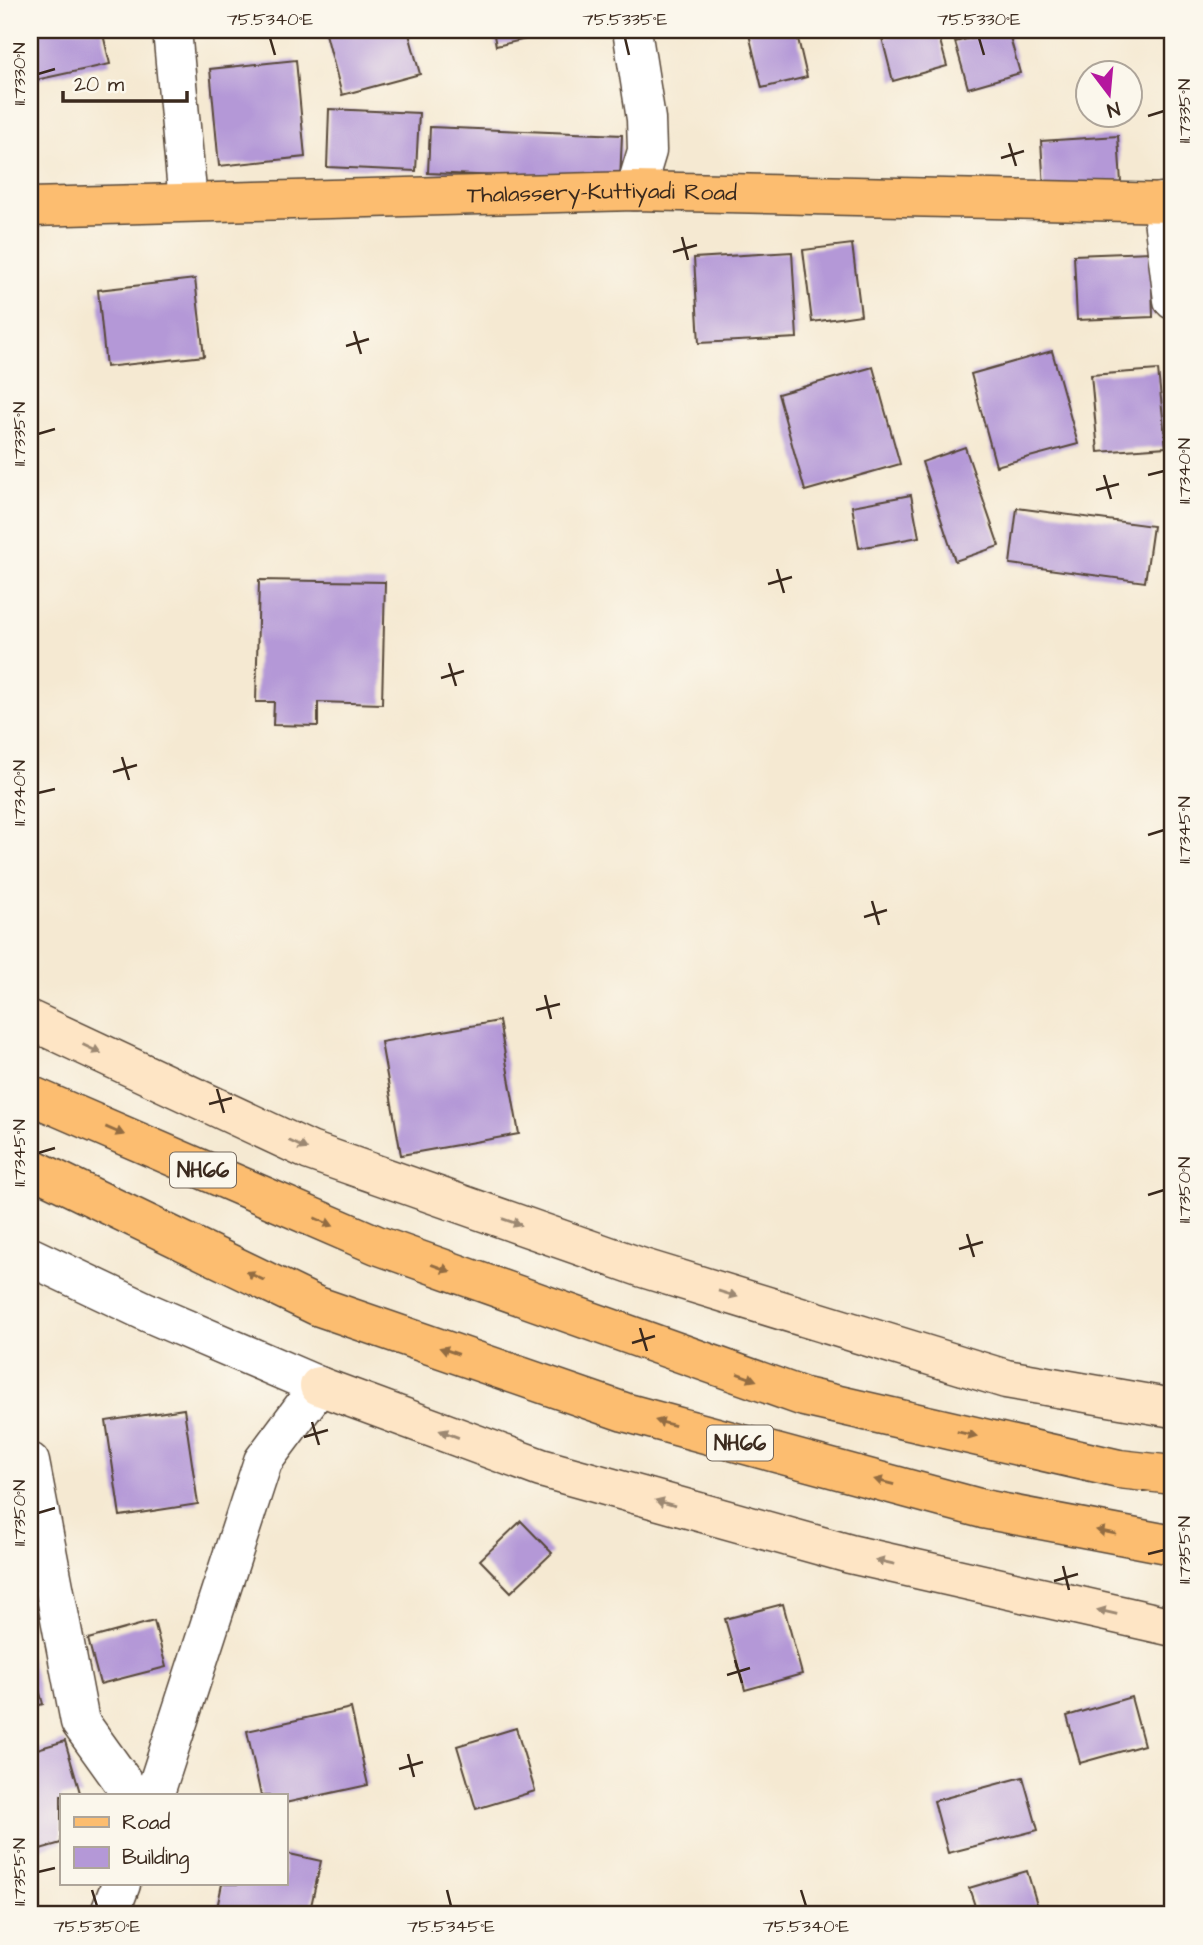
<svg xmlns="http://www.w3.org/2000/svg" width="1203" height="1945" font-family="'Architects Daughter',sans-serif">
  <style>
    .building { fill: #b498d7 }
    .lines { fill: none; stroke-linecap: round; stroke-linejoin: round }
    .street-casing { stroke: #574739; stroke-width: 41 }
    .secondary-casing { stroke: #574739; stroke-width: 41 }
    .primary-casing { stroke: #574739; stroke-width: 41 }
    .highway-casing { stroke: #574739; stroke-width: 41 }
    .street { stroke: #fff; stroke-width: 38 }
    .secondary { stroke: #fee5c5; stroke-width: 38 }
    .primary { stroke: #fcbd6f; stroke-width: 38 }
    .highway { stroke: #fcbd6f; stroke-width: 38 }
    .oneway { fill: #9c8872 }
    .oneway2 { fill: #926c42 }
    .ticks { fill: none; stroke: #3b2a1e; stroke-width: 2.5 }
    .labels { text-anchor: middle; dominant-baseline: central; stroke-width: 6; stroke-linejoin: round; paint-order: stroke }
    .shield { fill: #fbf7ec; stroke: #75685c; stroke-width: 2 }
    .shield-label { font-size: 21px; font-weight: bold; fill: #3b2a1e }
    .street-label { font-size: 23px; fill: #3b2a1e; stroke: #fbf7ec }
    .neatline { fill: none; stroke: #3b2a1e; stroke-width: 2.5 }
    .ticks-label { font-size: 18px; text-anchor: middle; fill: #3b2a1e }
  </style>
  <rect width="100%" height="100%" fill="#fbf7ec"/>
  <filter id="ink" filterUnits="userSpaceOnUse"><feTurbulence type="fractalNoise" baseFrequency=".0143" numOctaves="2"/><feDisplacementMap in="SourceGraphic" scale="14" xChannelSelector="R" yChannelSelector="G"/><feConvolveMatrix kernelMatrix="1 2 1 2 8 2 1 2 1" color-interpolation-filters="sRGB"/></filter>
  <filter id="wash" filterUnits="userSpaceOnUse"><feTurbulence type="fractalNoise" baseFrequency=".00686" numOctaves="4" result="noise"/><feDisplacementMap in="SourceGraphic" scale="28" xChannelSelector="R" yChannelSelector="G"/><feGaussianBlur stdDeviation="1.57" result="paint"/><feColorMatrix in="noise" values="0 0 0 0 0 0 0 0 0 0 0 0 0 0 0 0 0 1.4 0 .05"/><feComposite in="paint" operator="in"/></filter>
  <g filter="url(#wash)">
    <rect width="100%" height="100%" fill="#f5e9d2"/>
    <g id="blocks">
      <g class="building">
        <polygon points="30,30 102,30 110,64 31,81"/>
        <polygon points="325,30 408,30 420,74 342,95"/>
        <polygon points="493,30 561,30 561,31 496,46"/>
        <polygon points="748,30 796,30 807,77 762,88"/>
        <polygon points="912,30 937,30 947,66 893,81 882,38"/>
        <polygon points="1001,30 1008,30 1020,73 968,88 955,42"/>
        <polygon points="296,60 305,157 219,166 210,69"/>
        <polygon points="329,109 419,113 416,171 327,167"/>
        <polygon points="430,127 622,135 620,181 428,173"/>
        <polygon points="1118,136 1121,183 1044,189 1041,141"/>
        <polygon points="852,244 861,315 812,322 803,250"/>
        <polygon points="792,252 797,338 699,343 694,258"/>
        <polygon points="1151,252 1153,317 1077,320 1074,255"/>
        <polygon points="195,279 204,356 106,367 98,290"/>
        <polygon points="1052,351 1078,444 996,466 971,374"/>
        <polygon points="873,367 900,464 805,491 778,394"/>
        <polygon points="1158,370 1166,447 1098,452 1091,375"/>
        <polygon points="965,447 999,546 955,561 922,462"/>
        <polygon points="911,495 919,537 859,548 852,506"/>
        <polygon points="1017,508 1153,526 1145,582 1010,564"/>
        <polygon points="259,580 385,582 382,704 318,702 318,726 273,725 274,702 256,702"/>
        <polygon points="499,1021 519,1134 401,1155 381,1042"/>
        <polygon points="184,1409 198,1504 120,1516 106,1421"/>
        <polygon points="521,1521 552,1553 511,1592 480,1560"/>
        <polygon points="783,1604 802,1674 745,1690 725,1619"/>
        <polygon points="154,1621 166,1667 100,1684 88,1639"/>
        <polygon points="30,1656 43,1704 30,1708"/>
        <polygon points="1131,1697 1144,1745 1080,1763 1067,1716"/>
        <polygon points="351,1708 368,1785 285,1803 285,1796 261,1796 247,1731"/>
        <polygon points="516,1728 535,1791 476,1809 457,1746"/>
        <polygon points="65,1741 81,1796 61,1796 61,1843 30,1852 30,1751"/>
        <polygon points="1023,1777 1038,1830 948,1853 934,1801"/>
        <polygon points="285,1853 321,1861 309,1915 251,1915 217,1908 222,1884 285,1884"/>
        <polygon points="1027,1871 1040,1914 978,1915 969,1888"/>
      </g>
    </g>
  </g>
  <g filter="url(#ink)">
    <use href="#blocks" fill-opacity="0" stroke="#574739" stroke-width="2"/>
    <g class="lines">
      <g class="street-casing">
        <g id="street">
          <polyline points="172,30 188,202"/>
          <polyline points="632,30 646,119 647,151 635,191"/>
          <polyline points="1161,202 1173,300"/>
          <polyline points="30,1259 31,1257 149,1313 319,1386 263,1461 154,1796"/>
          <polyline points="30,1462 80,1722 133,1796"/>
          <polyline points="109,1915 121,1884"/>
        </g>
      </g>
      <g class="secondary-casing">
        <g id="secondary">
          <polyline points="30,1020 310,1151 643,1268 1006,1379 1173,1408"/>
          <polyline points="319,1386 541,1468 850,1554 1173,1627"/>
        </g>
      </g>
      <g class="primary-casing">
        <g id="primary">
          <path id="s1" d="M30,207l605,-16 538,12"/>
        </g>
      </g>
      <g class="highway-casing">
        <g id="highway">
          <polyline points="30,1095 377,1245 804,1397 1119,1469 1173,1475"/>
          <polyline points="30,1167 317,1306 624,1412 983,1509 1173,1545"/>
        </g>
      </g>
      <use href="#street" class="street"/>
      <use href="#secondary" class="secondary"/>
      <use href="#primary" class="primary"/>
      <use href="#highway" class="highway"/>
    </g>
    <defs><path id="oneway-solid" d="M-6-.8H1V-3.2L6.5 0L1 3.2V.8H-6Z" transform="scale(1.75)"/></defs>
    <g class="oneway">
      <use href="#oneway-solid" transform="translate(92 1049) rotate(25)"/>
      <use href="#oneway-solid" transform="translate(298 1145) rotate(25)"/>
      <use href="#oneway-solid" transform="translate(512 1222) rotate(19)"/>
      <use href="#oneway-solid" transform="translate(728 1294) rotate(17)"/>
      <use href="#oneway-solid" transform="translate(449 1434) rotate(-160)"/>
      <use href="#oneway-solid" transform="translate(665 1503) rotate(-164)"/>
      <use href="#oneway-solid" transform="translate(885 1562) rotate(-167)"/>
      <use href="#oneway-solid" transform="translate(1107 1612) rotate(-167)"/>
    </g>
    <g class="oneway2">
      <use href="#oneway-solid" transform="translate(115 1131) rotate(23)"/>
      <use href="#oneway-solid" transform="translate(324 1222) rotate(23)"/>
      <use href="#oneway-solid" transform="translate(441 1268) rotate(20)"/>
      <use href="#oneway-solid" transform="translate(255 1276) rotate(-154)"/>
      <use href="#oneway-solid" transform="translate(449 1351) rotate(-161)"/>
      <use href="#oneway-solid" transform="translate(747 1377) rotate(20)"/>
      <use href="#oneway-solid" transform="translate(665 1423) rotate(-165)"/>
      <use href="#oneway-solid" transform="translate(967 1434) rotate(13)"/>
      <use href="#oneway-solid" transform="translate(884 1482) rotate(-165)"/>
      <use href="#oneway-solid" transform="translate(1106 1532) rotate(-169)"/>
    </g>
  </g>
  <path class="ticks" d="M270,38l5,17M625,38l4,17M979,38l5,17M38,74l17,-5M1148,116l16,-5M1009,143l7,23M1001,158l23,-7M682,237l6,23M673,252l24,-7M354,331l7,23M346,346l23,-7M38,434l17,-5M1104,475l7,24M1148,475l16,-4M1096,490l23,-6M777,569l7,24M768,584l24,-7M449,663l7,23M441,678l23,-7M122,757l7,23M113,772l24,-7M38,793l17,-4M1148,835l16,-5M872,901l7,24M864,917l23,-7M545,995l6,24M536,1010l24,-6M217,1089l7,24M209,1104l23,-6M38,1153l17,-5M1148,1195l16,-5M967,1234l7,23M959,1249l24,-7M640,1328l7,23M632,1343l23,-7M312,1422l7,23M304,1437l24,-7M38,1513l17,-5M1148,1554l16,-4M1063,1566l6,24M1054,1581l24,-7M735,1660l7,23M727,1675l23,-7M408,1754l6,23M399,1769l24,-7M38,1872l17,-4M92,1890l5,16M447,1890l4,16M801,1890l5,16"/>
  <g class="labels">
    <g class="shield">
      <rect x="170" y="1152.5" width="66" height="35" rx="5"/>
      <rect x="707" y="1425.5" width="66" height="35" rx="5"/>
    </g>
    <g class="shield-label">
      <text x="203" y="1170">NH66</text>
      <text x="740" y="1443">NH66</text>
    </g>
    <g class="street-label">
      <text stroke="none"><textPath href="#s1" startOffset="572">Thalassery-Kuttiyadi Road</textPath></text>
    </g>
  </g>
  <rect width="1203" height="1945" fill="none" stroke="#fbf7ec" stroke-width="77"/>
  <rect x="60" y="1794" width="228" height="91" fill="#fbf7ec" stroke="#aea59a" stroke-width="2"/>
  <rect x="74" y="1817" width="35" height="10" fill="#fcbd6f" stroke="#aea59a" stroke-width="2"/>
  <text x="122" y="1829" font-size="21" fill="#3b2a1e">Road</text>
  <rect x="74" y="1847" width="35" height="21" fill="#b498d7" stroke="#aea59a" stroke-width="2"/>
  <text x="122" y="1864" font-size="21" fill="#3b2a1e">Building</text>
  <g transform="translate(1109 94) rotate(164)"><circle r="33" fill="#fbf7ec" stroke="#aea59a" stroke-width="2"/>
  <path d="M0-5L12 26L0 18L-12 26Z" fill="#b5179e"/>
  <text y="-10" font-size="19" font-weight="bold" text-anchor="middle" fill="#3b2a1e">N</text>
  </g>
  <path d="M63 91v10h124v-10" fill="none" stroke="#3b2a1e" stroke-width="3.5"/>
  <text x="74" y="91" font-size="21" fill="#3b2a1e" stroke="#fbf7ec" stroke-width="5" paint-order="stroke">20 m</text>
  <rect x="38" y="38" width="1126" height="1868" class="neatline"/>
  <g class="ticks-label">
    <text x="270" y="25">75.5340°E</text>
    <text x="625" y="25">75.5335°E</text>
    <text x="979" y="25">75.5330°E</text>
    <text transform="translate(19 74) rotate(-90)" y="6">11.7330°N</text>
    <text transform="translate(1184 111) rotate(-90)" y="6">11.7335°N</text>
    <text transform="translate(19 434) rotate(-90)" y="6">11.7335°N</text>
    <text transform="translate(1184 471) rotate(-90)" y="6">11.7340°N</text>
    <text transform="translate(19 793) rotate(-90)" y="6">11.7340°N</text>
    <text transform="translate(1184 830) rotate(-90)" y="6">11.7345°N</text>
    <text transform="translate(19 1153) rotate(-90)" y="6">11.7345°N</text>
    <text transform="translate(1184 1190) rotate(-90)" y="6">11.7350°N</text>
    <text transform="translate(19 1513) rotate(-90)" y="6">11.7350°N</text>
    <text transform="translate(1184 1550) rotate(-90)" y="6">11.7355°N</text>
    <text transform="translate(19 1872) rotate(-90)" y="6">11.7355°N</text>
    <text x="97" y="1932">75.5350°E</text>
    <text x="451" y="1932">75.5345°E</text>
    <text x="806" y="1932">75.5340°E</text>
  </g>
</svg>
